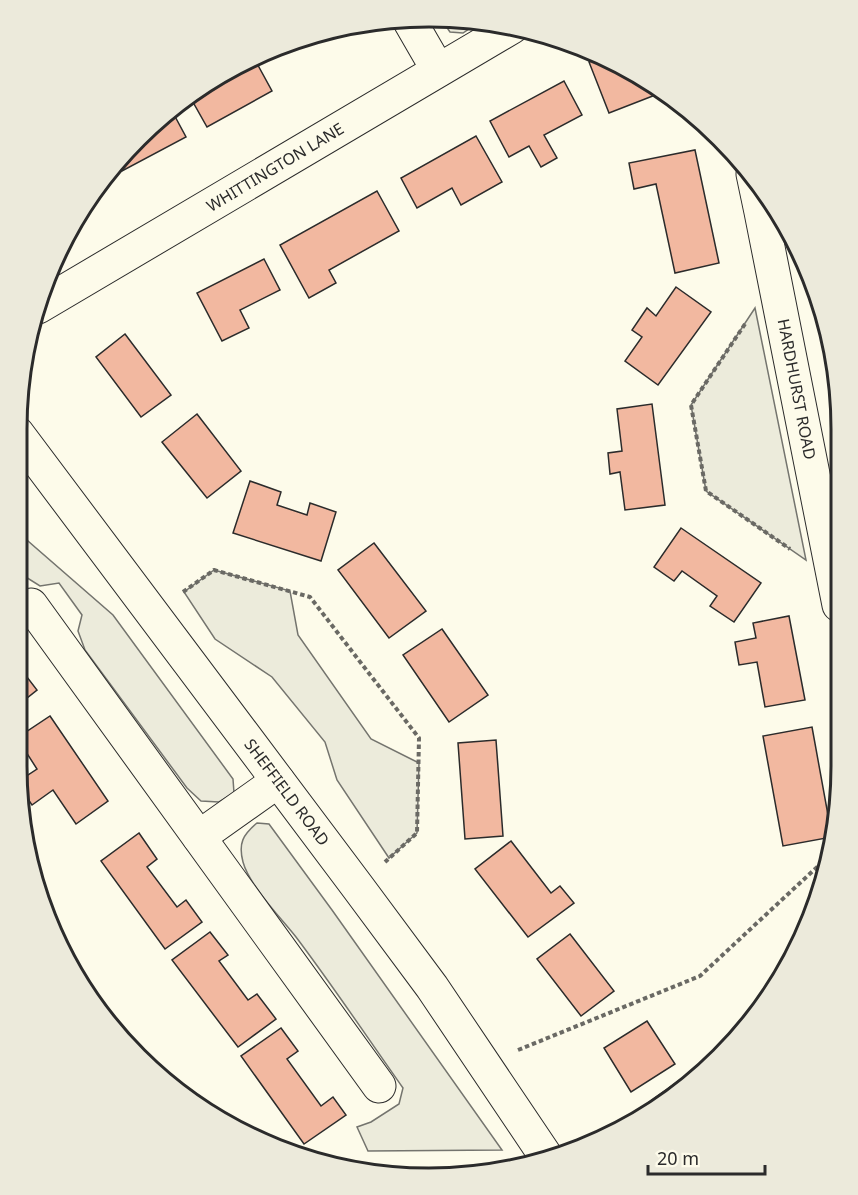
<svg xmlns="http://www.w3.org/2000/svg" width="858" height="1195" font-family="'Noto Sans',sans-serif">
  <style>
    .green { fill: #ecebdb; stroke: #74746e; stroke-width: 1.5 }
    .building { fill: #f2b8a0; stroke: #2b2b2b; stroke-width: 1.5 }
    .lines { fill: none; stroke-linecap: round; stroke-linejoin: round }
    .minor-casing { stroke: #2b2b2b; stroke-width: 35 }
    .major-casing { stroke: #2b2b2b; stroke-width: 35 }
    .path { stroke: #6a6964; stroke-width: 4; stroke-dasharray: 4.5 3; stroke-linecap: butt }
    .minor { stroke: #fdfbea; stroke-width: 33 }
    .major { stroke: #fdfbea; stroke-width: 33 }
    .labels { text-anchor: middle; dominant-baseline: central; stroke-width: 4.5; stroke-linejoin: round; paint-order: stroke }
    .street-label { font-size: 16px; fill: #2b2b2b; stroke: #fdfbea }
    .rim { fill: none; stroke: #2b2b2b; stroke-width: 3 }
  </style>
  <rect width="100%" height="100%" fill="#fdfbea"/>
  <g class="green">
    <polygon points="441,19 482,20 463,33 450,32"/>
    <polygon points="755,308 806,560 706,491 691,405"/>
    <polygon points="17,525 28,541 113,615 233,779 234,793 219,802 201,801 187,788 85,650 78,631 82,615 59,583 40,586 21,574 17,577"/>
    <polygon points="214,570 290,591 298,635 371,739 419,763 417,833 389,858 337,780 325,742 272,677 215,639 184,592"/>
    <path d="M257,823l12,1 63,86 170,240 -134,1 -11,-24 14,-5 28,-18 4,-16c-36,-51 -70,-102 -107,-151 -15,-19 -47,-52 -53,-75 -5,-19 0,-27 14,-39z"/>
  </g>
  <g class="building">
    <polygon points="602,57 635,72 663,92 609,113 589,62"/>
    <polygon points="254,58 272,91 207,127 189,95"/>
    <polygon points="564,81 582,115 544,135 557,158 541,167 529,146 509,157 490,121"/>
    <polygon points="171,109 186,137 122,171 119,165"/>
    <polygon points="476,136 502,182 461,205 452,188 417,208 401,178"/>
    <polygon points="695,150 719,263 675,273 656,184 634,189 629,163"/>
    <polygon points="377,191 399,231 329,270 336,283 309,298 280,245"/>
    <polygon points="264,259 280,290 240,310 249,328 222,341 197,293"/>
    <polygon points="676,287 711,312 658,385 625,361 642,337 632,330 647,308 656,316"/>
    <polygon points="125,334 171,395 141,417 96,357"/>
    <polygon points="652,404 665,505 625,510 620,472 610,474 608,453 622,451 617,409"/>
    <polygon points="197,414 241,471 207,498 162,442"/>
    <polygon points="250,481 281,492 277,505 307,515 310,503 336,512 321,561 233,533"/>
    <polygon points="681,528 761,583 734,622 710,606 717,596 682,571 674,581 654,567"/>
    <polygon points="374,543 426,611 389,638 338,570"/>
    <polygon points="789,616 805,700 765,707 757,662 739,665 735,642 756,638 753,623"/>
    <polygon points="442,629 488,695 449,722 403,655"/>
    <polygon points="17,664 37,690 17,706"/>
    <polygon points="50,716 108,801 76,824 53,790 32,805 19,786 19,781 37,769 17,738"/>
    <polygon points="812,727 832,837 783,846 763,736"/>
    <polygon points="496,740 503,836 465,839 458,743"/>
    <polygon points="139,833 157,859 147,867 177,907 186,900 202,922 165,949 101,861"/>
    <polygon points="511,841 551,893 560,886 574,903 528,937 475,869"/>
    <polygon points="210,932 228,955 219,961 248,1000 257,994 276,1019 238,1047 172,960"/>
    <polygon points="570,934 614,991 581,1016 537,959"/>
    <polygon points="647,1021 675,1064 631,1092 604,1048"/>
    <polygon points="281,1028 298,1051 287,1059 321,1106 333,1097 346,1115 304,1144 241,1056"/>
    <polygon points="684,1077 689,1085 680,1093 653,1109 648,1103"/>
  </g>
  <g class="lines">
    <g class="minor-casing">
      <g id="minor">
        <polyline points="408,18 438,70"/>
        <polyline points="753,174 761,212 839,605"/>
        <polyline points="38,307 512,27"/>
        <polyline points="31,605 379,1086"/>
        <polyline points="199,837 278,781"/>
      </g>
    </g>
    <g class="major-casing">
      <polyline id="major" points="17,433 357,886 432,987 547,1158"/>
    </g>
    <g class="path">
      <polyline points="745,324 691,405 706,491 790,549"/>
      <polyline points="183,592 214,570 310,597 419,738 417,833 385,862"/>
      <polyline points="518,1050 700,976 830,855"/>
    </g>
    <use href="#minor" class="minor"/>
    <use href="#major" class="major"/>
  </g>
  <g class="labels">
    <g class="street-label">
      <text transform="translate(275 167) rotate(-31)">WHITTINGTON LANE</text>
      <text transform="translate(797 389) rotate(79)">HARDHURST ROAD</text>
      <text transform="translate(287 792) rotate(53)">SHEFFIELD ROAD</text>
    </g>
  </g>
  <path d="M0 0H858V1195H0ZM429 27H429A402 402 0 0 1 831 429V766A402 402 0 0 1 429 1168H429A402 402 0 0 1 27 766V429A402 402 0 0 1 429 27Z" fill="#eceadb" fill-rule="evenodd"/>
  <path class="rim" d="M429 27H429A402 402 0 0 1 831 429V766A402 402 0 0 1 429 1168H429A402 402 0 0 1 27 766V429A402 402 0 0 1 429 27Z"/>
  <path d="M648 1165v9h117v-9" fill="none" stroke="#2b2b2b" stroke-width="3"/>
  <text x="657" y="1165" font-size="18" fill="#2b2b2b" stroke="#fdfbea" stroke-width="4.5" paint-order="stroke">20 m</text>
</svg>
